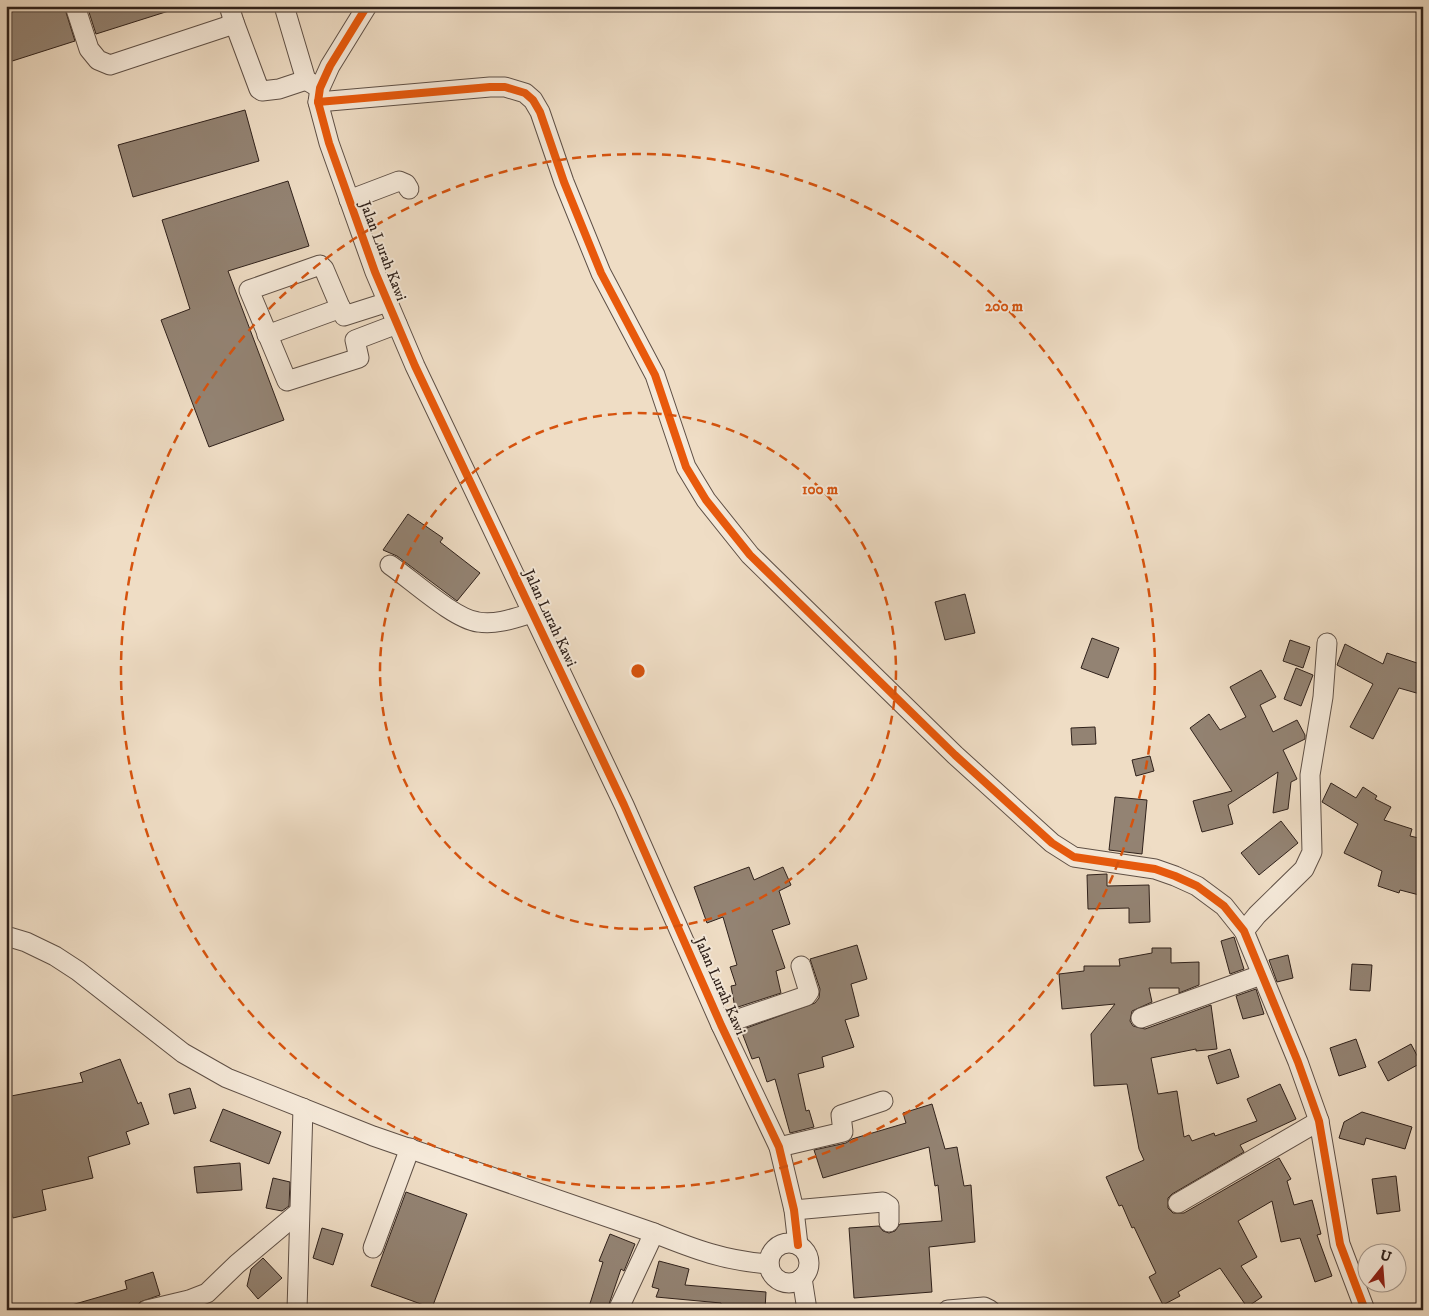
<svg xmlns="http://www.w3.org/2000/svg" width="1429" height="1316" font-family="'IM FELL DW Pica',serif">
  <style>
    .building { fill: #938373; stroke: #2f211b }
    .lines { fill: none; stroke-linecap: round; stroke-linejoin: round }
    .minor-casing { stroke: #5f5046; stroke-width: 21 }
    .minor { stroke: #f5e9d9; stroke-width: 19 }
    .cycleway-casing { stroke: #f5e9d9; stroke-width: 11 }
    .cycleway { stroke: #e8590c; stroke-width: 8 }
    .ring { fill: none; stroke: #d6530e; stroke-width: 2.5; stroke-dasharray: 9 6 }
    .labels { text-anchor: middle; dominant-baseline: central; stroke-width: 4; stroke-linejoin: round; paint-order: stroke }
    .street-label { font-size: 15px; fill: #2f211b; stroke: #f5e9d9 }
    .centre { fill: #d6530e; stroke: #f5e9d9; stroke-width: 2.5 }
    .ring-label { font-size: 15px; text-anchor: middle; font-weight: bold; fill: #d6530e; stroke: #f5e9d9; stroke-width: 4; stroke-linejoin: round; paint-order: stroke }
  </style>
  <rect width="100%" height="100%" fill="#efddc5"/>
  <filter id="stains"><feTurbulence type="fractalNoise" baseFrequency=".004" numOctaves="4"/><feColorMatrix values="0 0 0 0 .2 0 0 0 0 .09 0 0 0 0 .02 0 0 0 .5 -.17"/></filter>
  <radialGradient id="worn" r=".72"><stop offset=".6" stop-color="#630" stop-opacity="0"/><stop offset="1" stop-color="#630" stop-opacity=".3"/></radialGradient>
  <g class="building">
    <polygon points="6,6 64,6 75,41 6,63"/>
    <polygon points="87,6 175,6 175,9 96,34"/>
    <polygon points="245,110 259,161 133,197 118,145"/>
    <polygon points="288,181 309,246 228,271 284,420 209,447 161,320 190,309 162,220"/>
    <polygon points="408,514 443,538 440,542 480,573 457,601 397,556 383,550"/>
    <polygon points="965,594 975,633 945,640 935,602"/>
    <polygon points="1092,638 1119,648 1108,678 1081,668"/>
    <polygon points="1290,640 1310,647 1303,668 1283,661"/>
    <polygon points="1345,644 1383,664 1387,653 1423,665 1423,685 1420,694 1399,688 1373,739 1350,727 1373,684 1337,665"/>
    <polygon points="1296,668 1313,675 1301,706 1284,699"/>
    <polygon points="1261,670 1276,697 1260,705 1273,732 1297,720 1305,735 1305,739 1283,750 1297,779 1291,782 1288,809 1273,813 1278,772 1228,805 1233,824 1202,832 1193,801 1232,791 1190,728 1209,714 1220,730 1246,717 1230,687"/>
    <polygon points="1095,727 1096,744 1072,745 1071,728"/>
    <polygon points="1150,756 1154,771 1136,776 1132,760"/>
    <polygon points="1331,783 1356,798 1363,787 1377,796 1375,799 1391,807 1384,820 1412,829 1410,836 1423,839 1423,896 1400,890 1399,893 1378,886 1382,871 1344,853 1358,824 1322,802"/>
    <polygon points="1115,797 1147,800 1142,854 1109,850"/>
    <polygon points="1281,821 1298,843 1259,875 1241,853"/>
    <polygon points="749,867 754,880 783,867 791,885 779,891 790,924 772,930 785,968 776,971 781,993 735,1008 731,986 736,985 730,967 737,965 723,917 707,923 694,887"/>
    <polygon points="1107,874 1107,886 1149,885 1150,922 1129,923 1129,908 1088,909 1087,875"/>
    <polygon points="1234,937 1244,969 1230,974 1221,941"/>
    <polygon points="857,945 867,979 851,984 859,1016 845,1020 854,1047 822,1057 824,1067 798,1074 806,1111 809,1110 814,1127 790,1133 775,1079 767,1082 759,1057 752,1059 741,1030 815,1003 819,998 820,989 810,959"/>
    <polygon points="1152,948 1171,948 1171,963 1199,962 1199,985 1179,993 1179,988 1149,988 1152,1002 1132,1011 1130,1021 1133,1026 1145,1029 1211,1005 1217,1049 1196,1051 1196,1049 1151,1058 1158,1094 1177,1091 1184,1137 1189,1135 1192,1141 1214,1133 1215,1136 1257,1121 1247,1099 1280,1084 1296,1119 1240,1145 1244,1152 1172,1194 1168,1198 1168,1208 1173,1213 1184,1213 1279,1158 1291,1179 1287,1181 1294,1205 1312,1200 1321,1234 1317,1235 1332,1276 1315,1282 1300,1238 1281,1242 1272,1201 1238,1221 1257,1257 1241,1266 1262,1297 1247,1307 1220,1268 1178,1292 1180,1296 1163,1305 1149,1277 1156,1273 1134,1227 1132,1228 1122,1205 1119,1206 1106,1177 1144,1160 1139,1149 1127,1084 1094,1086 1091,1034 1115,1004 1062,1009 1059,974 1084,971 1084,966 1120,966 1119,959 1152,953"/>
    <polygon points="1288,955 1293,978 1277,982 1269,960"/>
    <polygon points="1352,964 1372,965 1370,991 1350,990"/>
    <polygon points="1256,989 1264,1014 1243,1019 1236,996"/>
    <polygon points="1356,1039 1366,1067 1339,1076 1330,1048"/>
    <polygon points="1411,1044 1421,1063 1388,1081 1378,1062"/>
    <polygon points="1230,1049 1239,1077 1217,1084 1208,1056"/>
    <polygon points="120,1059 138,1104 141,1102 149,1124 126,1132 130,1144 88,1157 93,1178 42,1190 46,1210 13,1218 6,1192 6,1097 83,1082 80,1073"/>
    <polygon points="190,1088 196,1108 174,1114 169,1094"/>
    <polygon points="932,1104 945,1149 957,1147 964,1186 971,1185 975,1242 929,1247 932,1292 854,1298 849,1228 879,1226 883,1231 889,1233 895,1231 900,1224 942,1221 938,1185 935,1186 929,1147 823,1178 814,1150 846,1143 852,1139 906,1123 903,1113"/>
    <polygon points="223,1109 281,1132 269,1164 210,1141"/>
    <polygon points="1362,1112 1412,1127 1405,1149 1366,1138 1364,1145 1339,1138 1344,1122"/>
    <polygon points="240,1163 242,1190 197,1193 194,1167"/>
    <polygon points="1396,1176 1400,1211 1377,1214 1372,1179"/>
    <polygon points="273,1178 290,1182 289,1206 282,1211 266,1208"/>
    <polygon points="406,1192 467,1214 432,1308 371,1286"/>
    <polygon points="322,1228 343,1234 333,1265 313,1258"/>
    <polygon points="610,1234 635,1244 624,1271 621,1269 607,1310 588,1310 603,1262 599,1261"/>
    <polygon points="263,1258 282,1278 258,1299 247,1286 251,1269"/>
    <polygon points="659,1261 689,1269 685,1285 766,1292 765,1310 721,1310 721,1303 656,1297 659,1289 652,1287"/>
    <polygon points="153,1272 160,1295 140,1302 136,1308 68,1310 68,1306 127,1289 125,1281"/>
  </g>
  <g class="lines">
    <g class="minor-casing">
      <g id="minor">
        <polyline points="75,6 89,49 98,60 110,65 225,27 234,22 229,6"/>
        <polyline points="284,6 306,80 316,86"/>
        <polyline points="367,6 330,66 320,88 318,102 329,143 375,272 415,366 624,805 721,1025 779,1147 794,1210 798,1245"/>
        <polyline points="234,22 259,89 262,91 279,89 306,80"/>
        <polyline points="318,102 490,87 505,87 525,93 533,100 540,112 564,182 601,273 655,375 686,467 706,500 750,555 955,755 1052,843 1074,857 1155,869 1175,876 1197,886 1224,906 1244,931 1298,1062 1319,1121 1340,1244 1365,1310"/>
        <polyline points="349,200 399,181 406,184 409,189"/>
        <polyline points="388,302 344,316 324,269 320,265 249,290 287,381 359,358 355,340 397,324"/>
        <polyline points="267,335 341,308"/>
        <path d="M390,565c22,15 64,54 88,57 19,3 37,-4 54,-9"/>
        <polyline points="1244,931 1257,915 1304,869 1312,852 1310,775 1323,697 1327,643"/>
        <path d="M6,936l20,6 29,14 23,15 105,82 44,25 146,58 281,97c40,16 71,28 115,31"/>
        <polyline points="1141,1018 1261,975"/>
        <polyline points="721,1025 806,996 809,992 801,966"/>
        <polyline points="779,1147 843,1132 841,1115 883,1101"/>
        <polyline points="1178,1203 1319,1121"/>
        <polyline points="794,1210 883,1202 889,1206 889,1222"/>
        <circle cx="789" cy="1263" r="20"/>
        <polyline points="373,1248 410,1148"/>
        <polyline points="802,1278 807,1310"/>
        <polyline points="147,1310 189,1300 207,1293 237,1264 299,1212"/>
        <polyline points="297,1310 303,1108"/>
        <polyline points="618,1310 654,1233"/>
        <polyline points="948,1310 984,1307 990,1310"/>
      </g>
    </g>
    <use href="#minor" class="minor"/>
    <g class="cycleway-casing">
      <g id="cycleway">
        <polyline points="367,6 330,66 320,88 318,102 329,143 375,272 415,366 624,805 721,1025 779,1147 794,1210 798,1245"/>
        <polyline points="318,102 490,87 505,87 525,93 533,100 540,112 564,182 601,273 655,375 686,467 706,500 750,555 955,755 1052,843 1074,857 1155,869 1175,876 1197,886 1224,906 1244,931 1298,1062 1319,1121 1340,1244 1365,1310"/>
      </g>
    </g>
    <use href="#cycleway" class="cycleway"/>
  </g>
  <g class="ring">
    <circle cx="638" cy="671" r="258"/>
    <circle cx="638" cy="671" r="517"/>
  </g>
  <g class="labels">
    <g class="street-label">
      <text transform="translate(383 251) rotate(69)">Jalan Lurah Kawi</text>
      <text transform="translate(550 618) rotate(65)">Jalan Lurah Kawi</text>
      <text transform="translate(720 986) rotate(66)">Jalan Lurah Kawi</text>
    </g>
  </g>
  <circle cx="638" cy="671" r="8" class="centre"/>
  <g class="ring-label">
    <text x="1004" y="311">200 m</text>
    <text x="820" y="494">100 m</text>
  </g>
  <rect width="1429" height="1316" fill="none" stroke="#efddc5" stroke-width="25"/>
  <rect x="8" y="8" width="1414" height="1301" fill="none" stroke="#2f211b" stroke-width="2.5"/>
  <rect x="12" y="12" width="1404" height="1291" fill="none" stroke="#2f211b"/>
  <g transform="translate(1382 1268) rotate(17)"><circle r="24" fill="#f5e9d9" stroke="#a6998d"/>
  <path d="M0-4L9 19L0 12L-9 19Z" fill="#8f2418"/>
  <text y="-8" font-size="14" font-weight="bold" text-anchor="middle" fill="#2f211b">U</text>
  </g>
  <rect width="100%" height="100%" filter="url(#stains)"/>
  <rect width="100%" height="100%" fill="url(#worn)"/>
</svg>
